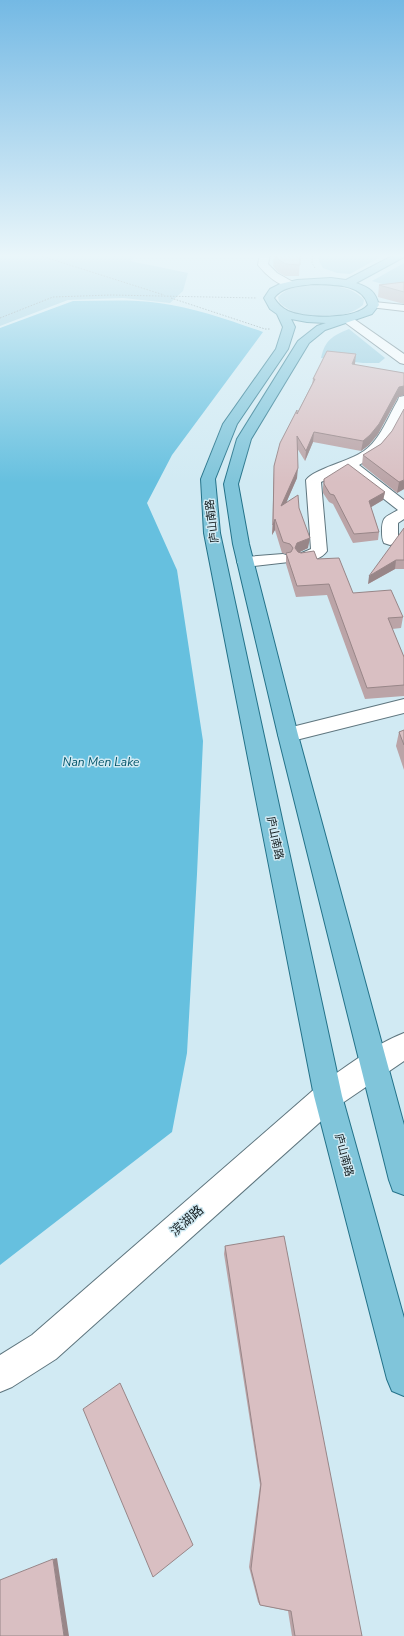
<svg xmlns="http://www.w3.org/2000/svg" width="404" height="1636" font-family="'Nunito Sans','Noto Sans SC',sans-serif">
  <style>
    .green { fill: #95cbde }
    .water { fill: #66c0df }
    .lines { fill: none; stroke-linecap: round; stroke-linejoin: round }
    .minor-casing { stroke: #5e757e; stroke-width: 2 }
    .major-casing { stroke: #237289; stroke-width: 2 }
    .path { stroke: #75878d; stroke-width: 1; stroke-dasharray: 1.5 1.5; stroke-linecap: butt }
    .minor { fill: #fff; fill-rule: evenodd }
    .major { fill: #80c5da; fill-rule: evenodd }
    .wall { fill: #bba4a7 }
    .shaded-wall { fill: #988688 }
    .building { fill: #d9bfc2; stroke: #988688 }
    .labels { text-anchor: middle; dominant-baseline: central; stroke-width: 3; stroke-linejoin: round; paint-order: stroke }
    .street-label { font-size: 11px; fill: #141d20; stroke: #d1eaf3 }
    .water-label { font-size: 12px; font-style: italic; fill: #015368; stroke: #d1eaf3 }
    .near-street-label { font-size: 13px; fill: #141d20; stroke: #d1eaf3 }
  </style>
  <rect width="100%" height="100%" fill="#d1eaf3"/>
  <g class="green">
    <polygon points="0,254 140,254 130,261 188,273 183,291 170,303 123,298 68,300 0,326"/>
    <polygon points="323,254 386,254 350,274 337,273 323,268 319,261 319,256"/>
    <polygon points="404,263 404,285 386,285 372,281"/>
    <path d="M312,285c18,0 39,0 52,15l-1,5c-19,17 -67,16 -84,-3l-1,-5c9,-10 22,-11 34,-12z"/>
    <path d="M349,329l36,29 -6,5h-16l-42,-5c4,-18 11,-22 28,-29z"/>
  </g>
  <path class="water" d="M73,301c29,0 58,-2 86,2 36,5 70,17 104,29l-91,123 -25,48 30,67 26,171 -6,133 -10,179 -15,79 -172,133v-937z"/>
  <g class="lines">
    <g class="minor-casing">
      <g id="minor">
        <path d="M260,254h10l-2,10 9,9 16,9 1,2 -1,2c-12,3 -28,-12 -35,-21z"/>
        <polygon points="374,302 404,305 404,311 370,307 369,305"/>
        <polygon points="347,316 351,317 404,354 404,364 400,363 343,321 341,319 343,317"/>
        <path d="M404,396v16l-15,28 -10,13 -20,12 45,35v19l-6,4v17l-2,3 -6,2 -6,-2c-2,-4 -2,-7 -2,-12 0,-15 4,-14 16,-21l-51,-40 -26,12 6,69c-5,8 -21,13 -30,10l-2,-3 2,-3 14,-6 -5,-69c8,-11 44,-19 58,-29 16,-11 24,-34 34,-51l1,-3z"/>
        <polygon points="283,554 289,556 291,559 289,562 245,567 239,565 237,562 239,559 245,557"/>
        <polygon points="404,699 404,713 288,742 281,740 278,735 281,730 288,728"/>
        <path d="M404,1033v28l-66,45 -282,253 -44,28 -12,5v-37l32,-20 286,-249c27,-18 55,-41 86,-53z"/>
      </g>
    </g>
    <g class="major-casing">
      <path id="major" d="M396,254h8v3l-48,26c14,5 19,8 23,22l-7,9 -47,16 -16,13 -58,96 -13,45 11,60 49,191 106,390v70l-11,-4 -4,-11 -111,-445 -45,-191 -9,-60 13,-45 61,-98 19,-15 9,-3 -19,-1 -16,-3 4,8 -7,22 -51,75 -22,55 5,54 122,563 62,222v78l-12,-5 -5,-12 -73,-283 -110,-563 -3,-54 22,-55 53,-75 7,-22 -6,-13 -7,-5 -6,-11 6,-9 10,-5 17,-4 34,-2 15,2zM314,284c19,1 48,-1 54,21 -13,15 -62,14 -80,6 -6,-3 -10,-7 -14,-13 8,-12 26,-12 40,-14z"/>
    </g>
    <g class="path">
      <polyline points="35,254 164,295"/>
      <polyline points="315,268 312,263 312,257 316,254"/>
      <polyline points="171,298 265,329 271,329"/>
      <polyline points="0,318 53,297 111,295 257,298"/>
    </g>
    <use href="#minor" class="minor"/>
    <use href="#major" class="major"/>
  </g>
  <g class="wall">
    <polygon points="274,254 304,254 300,256 299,276 285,276 278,272 273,266"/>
    <polygon points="404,282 404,304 378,297 379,285"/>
    <polygon points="355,364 354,365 404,373 404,395 398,397 378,434 369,445 361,451 313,442 305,461 297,448 297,478 286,503 299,508 308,548 299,552 317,559 353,593 403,617 401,628 392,629 404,657 404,696 365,699 327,595 296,597 286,564 286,554 282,553 275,530 272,535 274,466 297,414 312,384 313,379"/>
    <polygon points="392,431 404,489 397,493 362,465 363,455 381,444"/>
    <polygon points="324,479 385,492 383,500 371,507 379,532 378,540 353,543 333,504 329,502 323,493 323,487"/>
    <polygon points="404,528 404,569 395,569 368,584"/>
    <polygon points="404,730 404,770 396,746 399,732"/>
    <polygon points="225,1246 362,1636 292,1636 288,1611 260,1605 258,1602 249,1567 260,1485 224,1254"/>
  </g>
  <g class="shaded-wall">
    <polygon points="356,354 355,364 350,374 352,364"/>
    <polygon points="404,386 404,395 398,397 378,434 369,445 361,451 363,441 399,387"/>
    <polygon points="314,432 313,442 305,461 306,451"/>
    <polygon points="298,468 297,478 280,517 281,506"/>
    <polygon points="404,480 404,489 397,493 399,482"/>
    <polygon points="385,492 383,500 368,509 369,501"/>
    <polygon points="275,519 275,530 272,535 273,525"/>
    <polygon points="310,538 308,548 296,554 295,548 297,543"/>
    <polygon points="396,560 395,569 368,584 369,576"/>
    <polygon points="57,1558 69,1636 64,1636 53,1559"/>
  </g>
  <g class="building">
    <polygon points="274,254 300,254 300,265 286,264 279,260"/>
    <polygon points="404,282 404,292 379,285"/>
    <polygon points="327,351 356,354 352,364 404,373 404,386 399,387 379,424 370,435 363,441 314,432 306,451 297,436 298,468 281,506 298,495 299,508 310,538 297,543 295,548 298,552 301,553 314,551 317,559 339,558 353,593 391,590 403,617 388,618 404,657 404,685 367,688 329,584 297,586 286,553 291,552 293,548 290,544 283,542 275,519 273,525 274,466 280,443 297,410 297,414 315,379 313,379"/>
    <polygon points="404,409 404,480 399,482 363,455 381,444 392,431"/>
    <polygon points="348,464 385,492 369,501 379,532 354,534 334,495 330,494 324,484 324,479"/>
    <polygon points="404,528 404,560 396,560 369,576"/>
    <polygon points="404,730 404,745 399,732"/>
    <polygon points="284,1236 362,1636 295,1636 291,1611 260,1605 251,1569 261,1484 225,1246"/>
    <polygon points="120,1383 193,1545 153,1577 83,1409"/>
    <polygon points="53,1559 64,1636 0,1636 0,1580"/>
  </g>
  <linearGradient id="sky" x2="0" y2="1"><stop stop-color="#74b9e4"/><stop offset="0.53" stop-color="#eaf6fa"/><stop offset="1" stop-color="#eaf6fa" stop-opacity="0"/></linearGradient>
  <rect width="404" height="483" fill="url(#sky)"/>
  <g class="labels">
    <g class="street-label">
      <text transform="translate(212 521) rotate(-97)">庐山南路</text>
      <text transform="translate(275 838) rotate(78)">庐山南路</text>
      <text transform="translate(344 1155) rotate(75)">庐山南路</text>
    </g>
    <g class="water-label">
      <text x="101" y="762">Nan Men Lake</text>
    </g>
    <g class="near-street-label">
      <text transform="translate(187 1221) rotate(-41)">滨湖路</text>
    </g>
  </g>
</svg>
